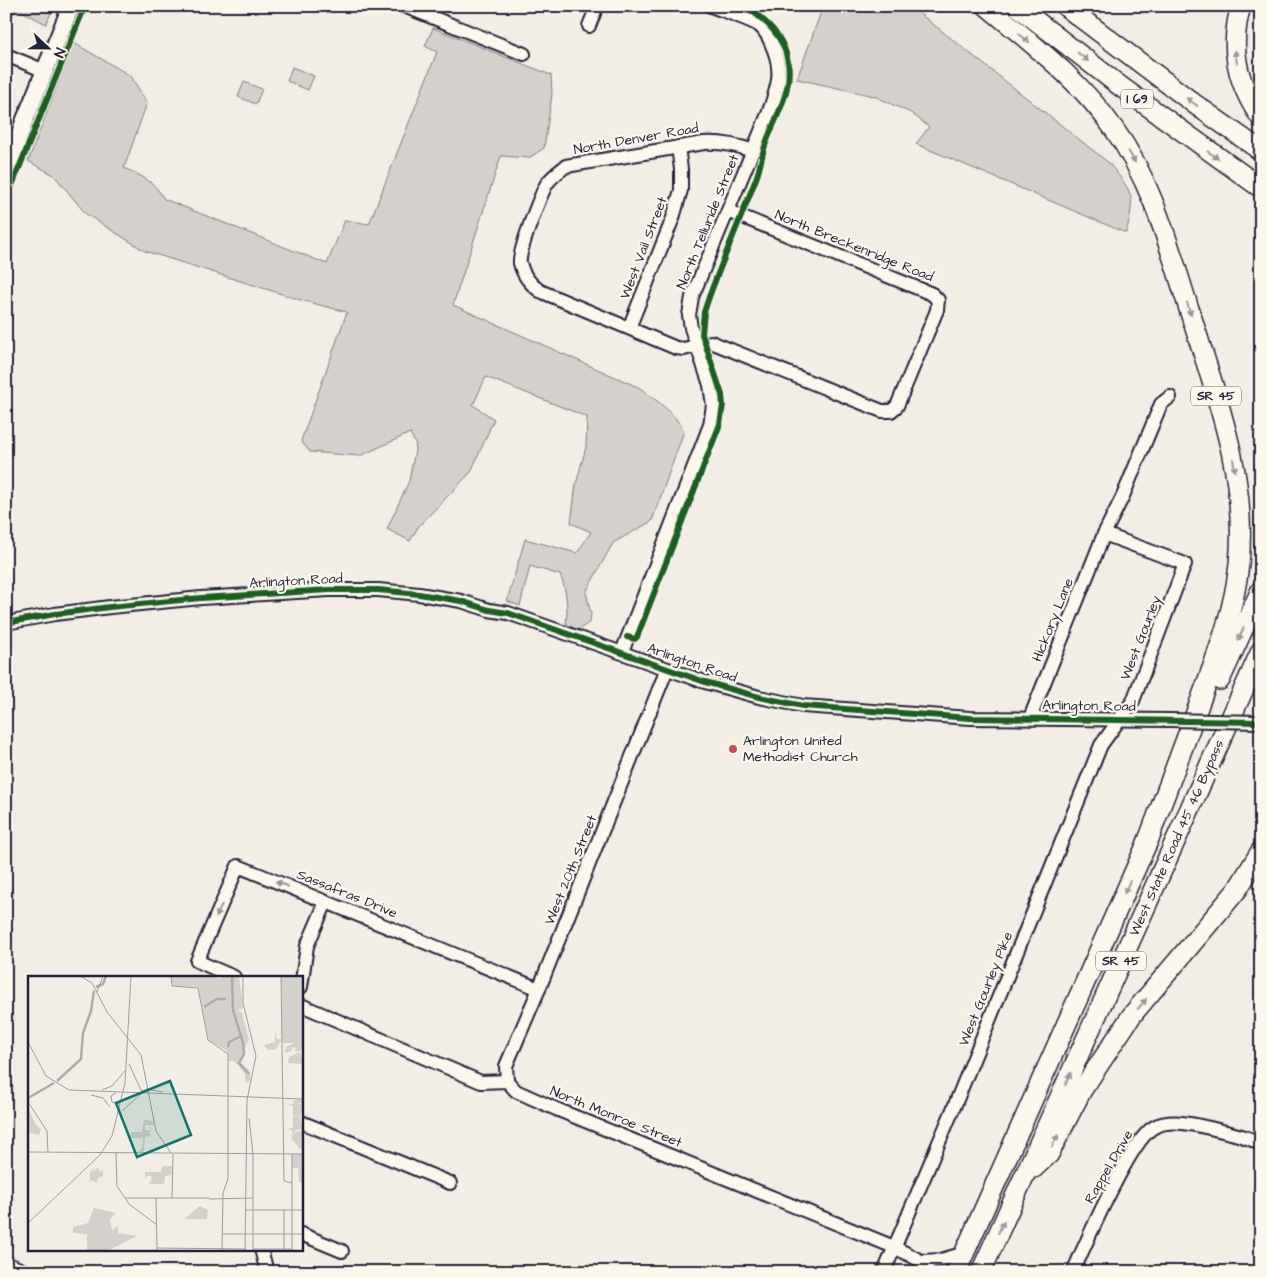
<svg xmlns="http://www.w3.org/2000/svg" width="1267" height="1278" font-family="'Architects Daughter',sans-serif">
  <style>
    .green { fill: #d4d1cc; stroke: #7b7a84 }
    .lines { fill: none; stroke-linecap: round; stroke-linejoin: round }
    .minor-casing { stroke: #22223b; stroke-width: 16 }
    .major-casing { stroke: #22223b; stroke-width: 20 }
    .highway-casing { stroke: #22223b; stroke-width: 22 }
    .minor { stroke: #fbf7ec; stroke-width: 12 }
    .major { stroke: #fbf7ec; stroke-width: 16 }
    .highway { stroke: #fbf7ec; stroke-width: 19 }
    .minor-bridge-casing { stroke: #22223b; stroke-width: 16; stroke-linecap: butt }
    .minor-bridge { stroke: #fbf7ec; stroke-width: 12 }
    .cycleway-casing { stroke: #fbf7ec; stroke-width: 9 }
    .cycleway { stroke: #1b5e20; stroke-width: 6 }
    .oneway { fill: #99979c }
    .poi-dot { fill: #d1495b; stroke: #fbf7ec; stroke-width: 2 }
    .labels { text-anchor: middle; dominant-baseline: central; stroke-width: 4.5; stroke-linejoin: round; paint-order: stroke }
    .shield { fill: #fbf7ec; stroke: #636270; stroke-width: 1 }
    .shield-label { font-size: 12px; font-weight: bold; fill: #22223b }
    .street-label { font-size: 14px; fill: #22223b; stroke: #fbf7ec }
    .poi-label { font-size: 14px; fill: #22223b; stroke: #fbf7ec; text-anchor: start }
    .inset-river { fill: none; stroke: #aeabad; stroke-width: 2.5 }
    .inset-road { fill: none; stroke: #9f9ca1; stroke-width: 1 }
    .view { fill: #0f766e; fill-opacity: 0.15; stroke: #0f766e; stroke-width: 2.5 }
    .inset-edge { fill: none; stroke: #22223b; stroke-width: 2.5 }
  </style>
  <rect width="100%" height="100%" fill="#f2eee5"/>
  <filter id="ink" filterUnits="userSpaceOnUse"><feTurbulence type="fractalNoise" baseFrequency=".02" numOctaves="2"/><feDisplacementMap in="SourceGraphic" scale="10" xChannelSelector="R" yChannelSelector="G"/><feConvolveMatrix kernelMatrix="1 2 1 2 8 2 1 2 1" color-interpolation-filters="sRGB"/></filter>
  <g filter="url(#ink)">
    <g class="green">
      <polygon points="6,6 54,6 46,24 16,8 6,32"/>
      <path d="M823,6h87l199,157c24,31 27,31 17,70l-210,-89 13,-17 -18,-14 -37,-17 -77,-17z"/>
      <path d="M433,28l118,47 1,19 -8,54 -15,10 -28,-2 -48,149 187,83c17,13 34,24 44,43l-32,90 -39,22 -27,49 5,22 -1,8 -12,8 -12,-6c2,-18 1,-32 -6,-49l-30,-9 -10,40 -13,-5 18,-62 52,14 14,-21 -20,-9 5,-39 10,-37 1,-30 -101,-40 -13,28 21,14 -23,53 -53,55 -8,14 -23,-12 22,-48 7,-36 -6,-12 -50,23 -50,-4 -9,-11 46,-129 -43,-11 -159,-50 -59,-37 -32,-39 -26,-14 46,-118 57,33 16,27 -23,65c18,8 30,13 40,31l163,65 18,-44 24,4 68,-172 -12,-6z"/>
      <polygon points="292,67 314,76 308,90 287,81"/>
      <polygon points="244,82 262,89 256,104 238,97"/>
    </g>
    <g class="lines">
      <g class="minor-casing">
        <g id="minor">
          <polyline points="404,6 524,54"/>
          <polyline points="589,26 597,6"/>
          <polyline points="6,55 45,71"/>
          <path d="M728,211l204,83 6,6 -1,10 -40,96 -6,5h-9l-171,-69 -27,7 -8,-1 -136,-57c-10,-7 -17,-15 -20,-28 -2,-11 20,-66 26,-78 5,-8 12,-13 20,-19l138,-23c18,-1 32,2 49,8"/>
          <polyline points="629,328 673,218 681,190 681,169 678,147"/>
          <polyline points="1104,534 1123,496 1161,404 1170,397"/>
          <polyline points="6,623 55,614 110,607 201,598 329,590 378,590 419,594 461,601 489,610 508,613 705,682 759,697 803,706 970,718 1170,720"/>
          <path d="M622,652l88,-227 3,-20 -3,-20 -19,-57 -2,-13 3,-18 76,-183c10,-28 16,-43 3,-71 -2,-5 -6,-12 -10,-16 -6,-6 -40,-17 -50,-21"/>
          <polyline points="234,977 197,961 238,866 539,989"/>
          <polyline points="301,987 307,946 326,902"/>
          <polyline points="301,1005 481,1082 507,1081 516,1091 556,1109 894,1247 921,1261 929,1272"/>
          <polyline points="507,1081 506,1066 539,989 667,669"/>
          <polyline points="301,1122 450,1183"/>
          <polyline points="301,1234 342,1251"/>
          <polyline points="261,1249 267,1272"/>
          <polyline points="921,1261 941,1260 965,1253"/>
          <polyline points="6,1263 27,1272"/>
          <polyline points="884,1272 954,1107 1101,745 1133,701 1185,564 1104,534 1030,718"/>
          <path d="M1073,1272c13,-29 57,-132 81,-145 17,-9 43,-2 60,2 15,4 35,7 47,16"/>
        </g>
      </g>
      <g class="major-casing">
        <polyline id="major" points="6,170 24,122 71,6"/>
      </g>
      <g class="highway-casing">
        <g id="highway">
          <path d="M987,6c45,38 93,74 127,123 39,54 55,118 75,180 26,84 59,165 50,255 -5,50 -24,96 -41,143 -17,45 -34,91 -51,136"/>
          <polyline points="1017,6 1120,86 1261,188"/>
          <polyline points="1065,6 1196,105 1261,151"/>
          <path d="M1241,6c-12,40 -4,78 20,112"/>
          <polyline points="1220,680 1261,590"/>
          <polyline points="1034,1168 1049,1154 1082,1090 1132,1015 1237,890 1261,851"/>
          <polyline points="956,1272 1152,832"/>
          <polyline points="981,1272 1261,651"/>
        </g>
      </g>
      <use href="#minor" class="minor"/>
      <use href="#major" class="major"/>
      <use href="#highway" class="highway"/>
      <g class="minor-bridge-casing">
        <polyline id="minor-bridge" points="1170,720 1259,722"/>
      </g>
      <use href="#minor-bridge" class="minor-bridge"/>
      <g class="cycleway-casing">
        <g id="cycleway">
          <polyline points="6,200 85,6"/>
          <polyline points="6,623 55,614 110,607 201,598 329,590 378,590 419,594 461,601 489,610 508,613 705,682 759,697 803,706 970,718 1261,722"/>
          <path d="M627,637l8,2 2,-2 83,-213 3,-19 -1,-10 -20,-61 2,-22 5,-15c15,-41 33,-81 48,-121 4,-11 5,-23 9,-33 9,-25 27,-53 22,-81 -4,-26 -21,-40 -42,-56"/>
        </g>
      </g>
      <use href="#cycleway" class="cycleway"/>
    </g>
    <defs><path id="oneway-solid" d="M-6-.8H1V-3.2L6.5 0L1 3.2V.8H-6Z" transform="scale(1.25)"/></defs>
    <g class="oneway">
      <use href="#oneway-solid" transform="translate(1024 38) rotate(40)"/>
      <use href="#oneway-solid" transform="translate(1083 57) rotate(38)"/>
      <use href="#oneway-solid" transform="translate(1236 57) rotate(-98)"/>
      <use href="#oneway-solid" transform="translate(1192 102) rotate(-144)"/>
      <use href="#oneway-solid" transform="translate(1213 155) rotate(35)"/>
      <use href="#oneway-solid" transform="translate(1132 157) rotate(60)"/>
      <use href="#oneway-solid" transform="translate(1189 309) rotate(72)"/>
      <use href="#oneway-solid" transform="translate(1234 465) rotate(81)"/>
      <use href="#oneway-solid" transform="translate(1241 634) rotate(114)"/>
      <use href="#oneway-solid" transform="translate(282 884) rotate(-158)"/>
      <use href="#oneway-solid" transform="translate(1127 887) rotate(114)"/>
      <use href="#oneway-solid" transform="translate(219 911) rotate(114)"/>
      <use href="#oneway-solid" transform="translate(1142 1004) rotate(-50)"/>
      <use href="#oneway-solid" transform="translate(1068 1079) rotate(-66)"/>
      <use href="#oneway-solid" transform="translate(1055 1141) rotate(-62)"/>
      <use href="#oneway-solid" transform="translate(1001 1227) rotate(-66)"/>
    </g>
  </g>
  <circle class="poi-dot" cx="733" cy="749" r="5"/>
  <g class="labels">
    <g class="shield">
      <rect x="1121" y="89.5" width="32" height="19" rx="4"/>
      <rect x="1191" y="386.5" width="50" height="19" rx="4"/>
      <rect x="1096" y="951.5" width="50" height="19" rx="4"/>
    </g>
    <g class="shield-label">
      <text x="1137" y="99">I 69</text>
      <text x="1216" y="396">SR 45</text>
      <text x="1121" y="961">SR 45</text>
    </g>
    <g class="street-label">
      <text transform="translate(636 139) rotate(-10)">North Denver Road</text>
      <text transform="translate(708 222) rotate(-68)">North Telluride Street</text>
      <text transform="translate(854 246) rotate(22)">North Breckenridge Road</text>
      <text transform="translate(644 248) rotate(-69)">West Vail Street</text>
      <text transform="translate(296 581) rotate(-3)">Arlington Road</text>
      <text transform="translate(1053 620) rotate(-68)">Hickory Lane</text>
      <text transform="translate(1141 638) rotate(-69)">West Gourley</text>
      <text transform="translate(692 663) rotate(19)">Arlington Road</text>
      <text transform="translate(1089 706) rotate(1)">Arlington Road</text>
      <text transform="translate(1177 838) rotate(-66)">West State Road 45 46 Bypass</text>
      <text transform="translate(571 870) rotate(-68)">West 20th Street</text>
      <text transform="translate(347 894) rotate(22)">Sassafras Drive</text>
      <text transform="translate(986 989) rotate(-68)">West Gourley Pike</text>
      <text transform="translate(616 1117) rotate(22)">North Monroe Street</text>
      <text transform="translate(1109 1167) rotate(-60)">Rappel Drive</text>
    </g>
    <g class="poi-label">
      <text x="743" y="741">Arlington United<tspan x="743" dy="16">Methodist Church</tspan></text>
    </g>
  </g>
  <g transform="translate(28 976)">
    <rect width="275" height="275" fill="#f2eee5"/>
    <path d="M143,0h45l2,3 4,-2 -5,-1h22l4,32 -5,2 4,3 7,26 -9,23 9,8 2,10 -6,3v-9l-11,-13h-5l-2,-10 -18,-10 -11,-54 -25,-1zM253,0h22v71l-3,4 -5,1 1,-4 -4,-1 -1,4 -6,2 1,-6 8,-4h-11l-1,-4 -7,11h-7l-4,-5 11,-3v-12l2,9h5zM272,76l3,12 -15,-1 1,-6zM275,123v4h-7l7,1 -3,1h3l-3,1 3,1 -3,10 3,12 -7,1 -4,7 5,-6h6v18h-3l-9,-11 2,-7 -5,-2 5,-1v-12h8l-8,-1v-9h-7l7,-1 -7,-1h7l1,-4zM0,131l7,17 6,5 -2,6 -11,-3zM116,144l10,1v4h-9v5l8,1 -4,1 2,4 -6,1 -1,14 -6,2 4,-5 1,-10h-12v-6h11zM264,178h11v29l-4,-1 -1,-14h-6zM134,190h10l-1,9 -6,1 -1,8h-15l3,-7 -4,-2 -3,4v-7h16zM66,191l-1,5 5,-5 2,5 3,-2v6l-5,2 -1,5 -6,-3 -1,3v-11zM172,230l8,4 -1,9h-23zM66,232l22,5 -6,6 2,11 6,-4v7l19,3 -30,15h-20v-17l-14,-1v-6l15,-4z" fill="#d4d1cc"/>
    <path class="inset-river" d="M204,0l1,34 10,33 1,11 -5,9 10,11M68,11l7,-3 3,-8M176,31l13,-8h9M200,71l1,-5 12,-6M29,105l24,-22 2,-26 8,-22 3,-20M0,122l26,-15"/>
    <path class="inset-road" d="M52,0l12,7 15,29 34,43 15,76 15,22M143,0l1,10 26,2 10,52 20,14v125l-5,14 -1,57M215,0v27l13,53 -9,44 -2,151M253,0l3,205 8,2M69,16l6,-16M0,66l18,34 23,14 234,9M101,88l12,26 7,2M118,113l17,3M74,114l10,-4 13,-15M88,117l-5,3 1,6 6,2 4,-4M63,119l12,3 7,9M0,126l19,29 1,21M94,135l19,-17M221,142l4,36v97M0,176l275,2M88,177l1,33 12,18 28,21M264,178v97M97,222h84M128,222l1,50M144,222l1,-44M181,223l44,-1M217,234h58M256,234v41M0,247l72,-68 12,-19 13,-53 6,-107M195,258h80M225,273h39M129,275v-3l89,1"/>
    <path class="view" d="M142,105l21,54 -54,22 -21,-54z"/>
    <rect width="275" height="275" class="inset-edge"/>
  </g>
  <rect width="1267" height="1278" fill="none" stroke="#fbf7ec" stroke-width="25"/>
  <rect x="12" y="12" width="1242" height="1253" fill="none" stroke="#22223b" stroke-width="2" filter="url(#ink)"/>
  <g transform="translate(48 48) rotate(112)" stroke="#fbf7ec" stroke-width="4" paint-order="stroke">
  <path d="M0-4L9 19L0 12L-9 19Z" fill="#22223b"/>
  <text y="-8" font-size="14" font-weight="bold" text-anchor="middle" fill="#22223b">N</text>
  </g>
</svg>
